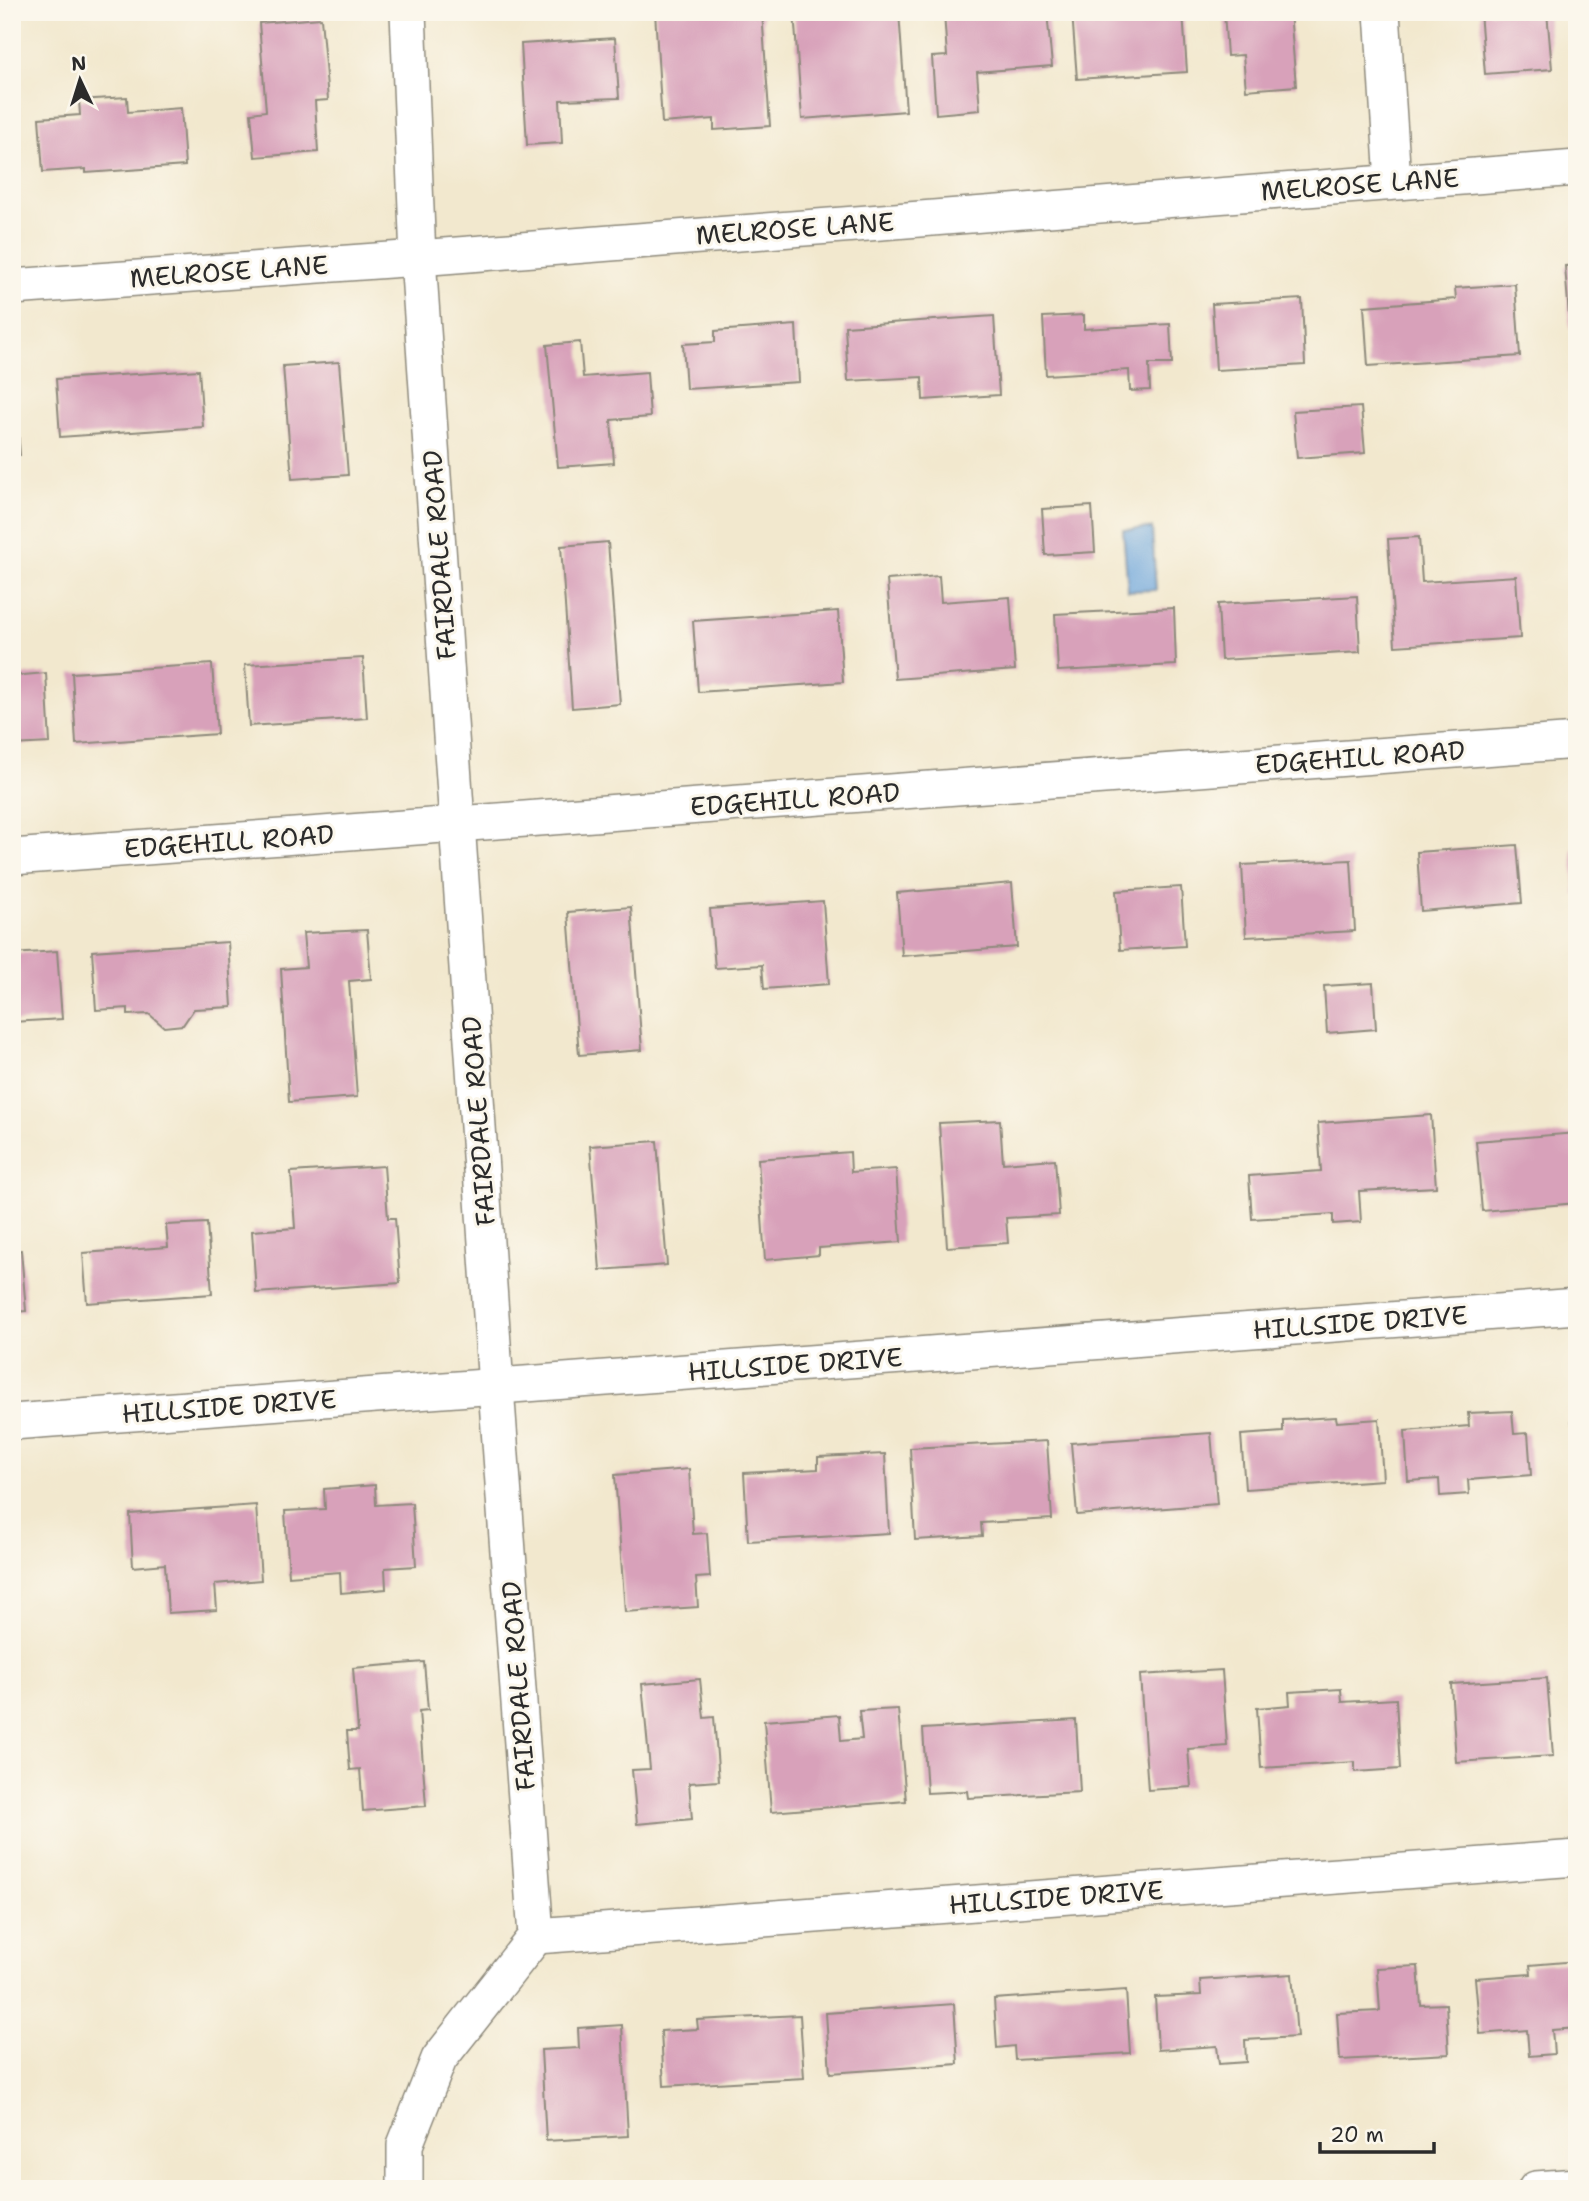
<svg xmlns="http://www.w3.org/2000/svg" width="1589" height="2201" font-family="'Shantell Sans',sans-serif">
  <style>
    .water { fill: #6ca4da; stroke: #4c6882; stroke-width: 2 }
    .building { fill: #d8a1ba }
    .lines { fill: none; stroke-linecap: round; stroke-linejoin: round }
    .street-casing { stroke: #8e8a7c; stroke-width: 38 }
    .street { stroke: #fff; stroke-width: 35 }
    .labels { text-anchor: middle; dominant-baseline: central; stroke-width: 6; stroke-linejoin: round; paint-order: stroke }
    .street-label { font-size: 26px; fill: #2b2b2b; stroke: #fbf7ec }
  </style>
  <rect width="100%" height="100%" fill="#fbf7ec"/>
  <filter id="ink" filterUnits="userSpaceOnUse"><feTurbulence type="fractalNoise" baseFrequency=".0143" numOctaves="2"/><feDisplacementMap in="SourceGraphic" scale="14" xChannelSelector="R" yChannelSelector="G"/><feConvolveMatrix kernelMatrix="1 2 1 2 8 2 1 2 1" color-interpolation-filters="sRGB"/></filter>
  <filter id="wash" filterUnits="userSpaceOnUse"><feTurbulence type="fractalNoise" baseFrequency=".00686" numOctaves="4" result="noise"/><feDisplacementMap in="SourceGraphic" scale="28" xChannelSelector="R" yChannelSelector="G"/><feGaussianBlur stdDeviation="1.57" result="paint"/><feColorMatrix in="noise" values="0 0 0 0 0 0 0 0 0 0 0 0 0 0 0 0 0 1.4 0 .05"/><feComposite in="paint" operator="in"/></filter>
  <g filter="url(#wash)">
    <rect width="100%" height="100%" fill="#f2e8ce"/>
    <polygon class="water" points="1152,528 1156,590 1128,591 1123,530"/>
    <g id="blocks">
      <g class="building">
        <polygon points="655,12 762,12 770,126 714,130 714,119 662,123"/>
        <polygon points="794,12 899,12 906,111 802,119"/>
        <polygon points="958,12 1047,12 1052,66 977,72 980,110 936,114 932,57 947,56 944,13"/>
        <polygon points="1072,12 1183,12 1187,72 1077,79"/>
        <polygon points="1224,12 1290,12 1296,86 1246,90 1243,55 1227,56"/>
        <polygon points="1480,12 1547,12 1552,69 1485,74"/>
        <polygon points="321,18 328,100 315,101 318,152 255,157 251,113 266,111 259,23"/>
        <polygon points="615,38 619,98 560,100 562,143 527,145 521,44"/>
        <polygon points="127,97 128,112 181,108 185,166 86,173 86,169 43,172 39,118 80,115 79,100"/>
        <polygon points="1577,265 1577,328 1570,329 1565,266"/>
        <polygon points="1515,284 1520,356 1368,366 1364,306 1456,299 1455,288"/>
        <polygon points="1302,299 1305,365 1216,370 1212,304"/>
        <polygon points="1084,315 1084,329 1170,324 1172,364 1149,364 1150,390 1130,391 1129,370 1046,375 1043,317"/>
        <polygon points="994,316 999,395 923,400 922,377 848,381 845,326"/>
        <polygon points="796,325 799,382 686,389 683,344 715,342 715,331"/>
        <polygon points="580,342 583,377 647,372 650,417 611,420 614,463 558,467 547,345"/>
        <polygon points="339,362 348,475 292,479 283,366"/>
        <polygon points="199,370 203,427 60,437 56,379"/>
        <polygon points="12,381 14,381 20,455 12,455"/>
        <polygon points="1361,407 1365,453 1297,458 1293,411"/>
        <polygon points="1092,506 1095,552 1045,555 1042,509"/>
        <polygon points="1419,537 1422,582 1516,576 1520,638 1395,646 1388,539"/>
        <polygon points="608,542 620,704 572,708 561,546"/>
        <polygon points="939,576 941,602 1010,597 1015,670 895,679 887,580"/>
        <polygon points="1357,596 1360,652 1221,660 1218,604"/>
        <polygon points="1174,608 1176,665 1058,671 1055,614"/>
        <polygon points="838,611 843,682 698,692 693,621"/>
        <polygon points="363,658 367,718 249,726 245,665"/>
        <polygon points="212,664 217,734 76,744 72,673"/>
        <polygon points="46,673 50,743 12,745 12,676"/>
        <polygon points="1517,845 1522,903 1421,911 1417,852"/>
        <polygon points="1572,849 1577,849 1577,895 1575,895"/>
        <polygon points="1351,860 1355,931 1246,937 1242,865"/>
        <polygon points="1012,883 1017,947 902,956 897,893"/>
        <polygon points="1181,887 1185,946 1120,950 1116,891"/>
        <polygon points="823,901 829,984 764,989 762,965 715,968 710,909"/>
        <polygon points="631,907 642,1050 579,1055 568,912"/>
        <polygon points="367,930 371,979 349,981 357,1097 289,1102 281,969 306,967 303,933"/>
        <polygon points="228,942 232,1007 194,1009 183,1025 164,1027 149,1014 128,1015 128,1008 96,1010 92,951"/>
        <polygon points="57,951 62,1019 12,1022 12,954"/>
        <polygon points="1373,983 1376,1029 1327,1033 1324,986"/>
        <polygon points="1431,1115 1436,1187 1359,1191 1361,1222 1333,1224 1333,1214 1252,1219 1249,1176 1321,1171 1318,1123"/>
        <polygon points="1000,1120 1003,1163 1055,1159 1059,1215 1006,1218 1008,1243 947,1247 939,1123"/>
        <polygon points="1577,1133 1577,1203 1482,1211 1476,1141"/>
        <polygon points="657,1141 667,1265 600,1270 590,1146"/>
        <polygon points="850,1152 851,1172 896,1169 901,1242 819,1248 819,1255 765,1260 758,1159"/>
        <polygon points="384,1166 388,1218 395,1218 400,1283 256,1293 252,1231 295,1228 291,1172"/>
        <polygon points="207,1223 212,1294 87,1303 83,1253 168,1247 166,1225"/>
        <polygon points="21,1250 26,1311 12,1312 12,1251"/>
        <polygon points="1571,1410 1577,1410 1577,1473 1575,1473"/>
        <polygon points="1512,1411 1514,1434 1528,1433 1531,1475 1468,1480 1469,1494 1440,1496 1439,1479 1408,1481 1405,1431 1469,1426 1468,1413"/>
        <polygon points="1336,1417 1337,1422 1379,1419 1383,1480 1245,1489 1241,1435 1283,1432 1283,1420"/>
        <polygon points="1211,1433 1217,1504 1077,1515 1071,1443"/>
        <polygon points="1047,1441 1052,1519 981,1523 982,1536 915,1540 910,1448"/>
        <polygon points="885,1454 889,1533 748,1541 744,1473 818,1469 818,1457"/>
        <polygon points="689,1469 693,1534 707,1533 710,1577 696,1578 698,1607 625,1612 615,1475"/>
        <polygon points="375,1485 376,1505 412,1503 416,1566 385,1568 386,1589 341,1593 340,1572 289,1576 285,1511 325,1509 324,1489"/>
        <polygon points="256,1505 261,1580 215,1584 217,1610 168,1613 165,1564 133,1567 130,1514"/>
        <polygon points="424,1662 428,1710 419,1711 426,1806 363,1811 360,1769 350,1770 347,1731 358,1731 353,1668"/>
        <polygon points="1222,1670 1227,1746 1188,1749 1191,1787 1148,1790 1140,1675"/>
        <polygon points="1547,1678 1553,1756 1456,1762 1451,1684"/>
        <polygon points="700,1679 704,1718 714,1717 719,1781 689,1783 692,1819 637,1824 632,1770 650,1769 642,1684"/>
        <polygon points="1341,1689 1342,1702 1396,1699 1400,1769 1355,1772 1355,1762 1261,1768 1257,1708 1290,1705 1289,1692"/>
        <polygon points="898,1709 906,1801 771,1812 764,1721 839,1715 841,1741 862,1739 859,1711"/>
        <polygon points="1076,1720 1080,1792 968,1798 967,1791 927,1793 923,1729"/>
        <polygon points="1577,1961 1577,2028 1552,2030 1554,2054 1529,2056 1527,2030 1480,2034 1475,1978 1531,1974 1530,1965"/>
        <polygon points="1418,1966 1421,2005 1446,2004 1449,2054 1340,2060 1337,2013 1380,2011 1377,1968"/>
        <polygon points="1292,1974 1297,2037 1245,2040 1246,2062 1219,2064 1217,2046 1158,2050 1155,1997 1201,1995 1200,1980"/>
        <polygon points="1126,1990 1130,2053 1015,2060 1014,2046 997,2048 994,1999"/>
        <polygon points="954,2004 958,2064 830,2073 826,2013"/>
        <polygon points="800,2015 804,2078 664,2086 661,2031 698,2029 697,2020"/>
        <polygon points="622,2025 628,2136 546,2141 541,2050 579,2048 578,2028"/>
      </g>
    </g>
  </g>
  <g filter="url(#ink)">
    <use href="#blocks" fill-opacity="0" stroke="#8e8a7c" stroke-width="2"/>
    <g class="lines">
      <g class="street-casing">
        <g id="street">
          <polyline points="1382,12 1393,181"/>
          <polyline points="12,287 418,258 1577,168"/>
          <polyline points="12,857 1577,741"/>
          <polyline points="12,1422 1577,1306"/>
          <polyline points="536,1936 1577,1858"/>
          <polyline points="405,2189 405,2145 439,2059 536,1936 496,1387 418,258 408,12"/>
          <polyline points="1536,2189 1577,2186"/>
        </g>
      </g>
      <use href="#street" class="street"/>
    </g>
  </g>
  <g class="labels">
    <g class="street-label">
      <text transform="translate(1360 184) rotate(-4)">MELROSE LANE</text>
      <text transform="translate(795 228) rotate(-4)">MELROSE LANE</text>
      <text transform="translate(229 271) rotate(-4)">MELROSE LANE</text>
      <text transform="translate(439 555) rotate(-94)">FAIRDALE ROAD</text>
      <text transform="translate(1360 757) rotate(-4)">EDGEHILL ROAD</text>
      <text transform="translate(795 799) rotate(-4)">EDGEHILL ROAD</text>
      <text transform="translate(229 841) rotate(-4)">EDGEHILL ROAD</text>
      <text transform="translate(478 1121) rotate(-94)">FAIRDALE ROAD</text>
      <text transform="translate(1360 1322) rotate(-4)">HILLSIDE DRIVE</text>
      <text transform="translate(795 1364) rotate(-4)">HILLSIDE DRIVE</text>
      <text transform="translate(229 1406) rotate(-4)">HILLSIDE DRIVE</text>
      <text transform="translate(518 1686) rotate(-94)">FAIRDALE ROAD</text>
      <text transform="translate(1056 1897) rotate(-4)">HILLSIDE DRIVE</text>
    </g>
  </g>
  <rect width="1589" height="2201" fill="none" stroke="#fbf7ec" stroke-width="42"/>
  <g transform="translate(80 80) rotate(356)" stroke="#fbf7ec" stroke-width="5" paint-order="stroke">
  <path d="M0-5L12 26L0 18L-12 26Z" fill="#2b2b2b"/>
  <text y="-10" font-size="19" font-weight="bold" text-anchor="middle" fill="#2b2b2b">N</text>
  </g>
  <path d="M1320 2142v10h114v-10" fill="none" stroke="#2b2b2b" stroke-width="3.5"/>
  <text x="1330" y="2142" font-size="21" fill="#2b2b2b" stroke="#fbf7ec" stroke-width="5" paint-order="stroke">20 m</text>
</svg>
